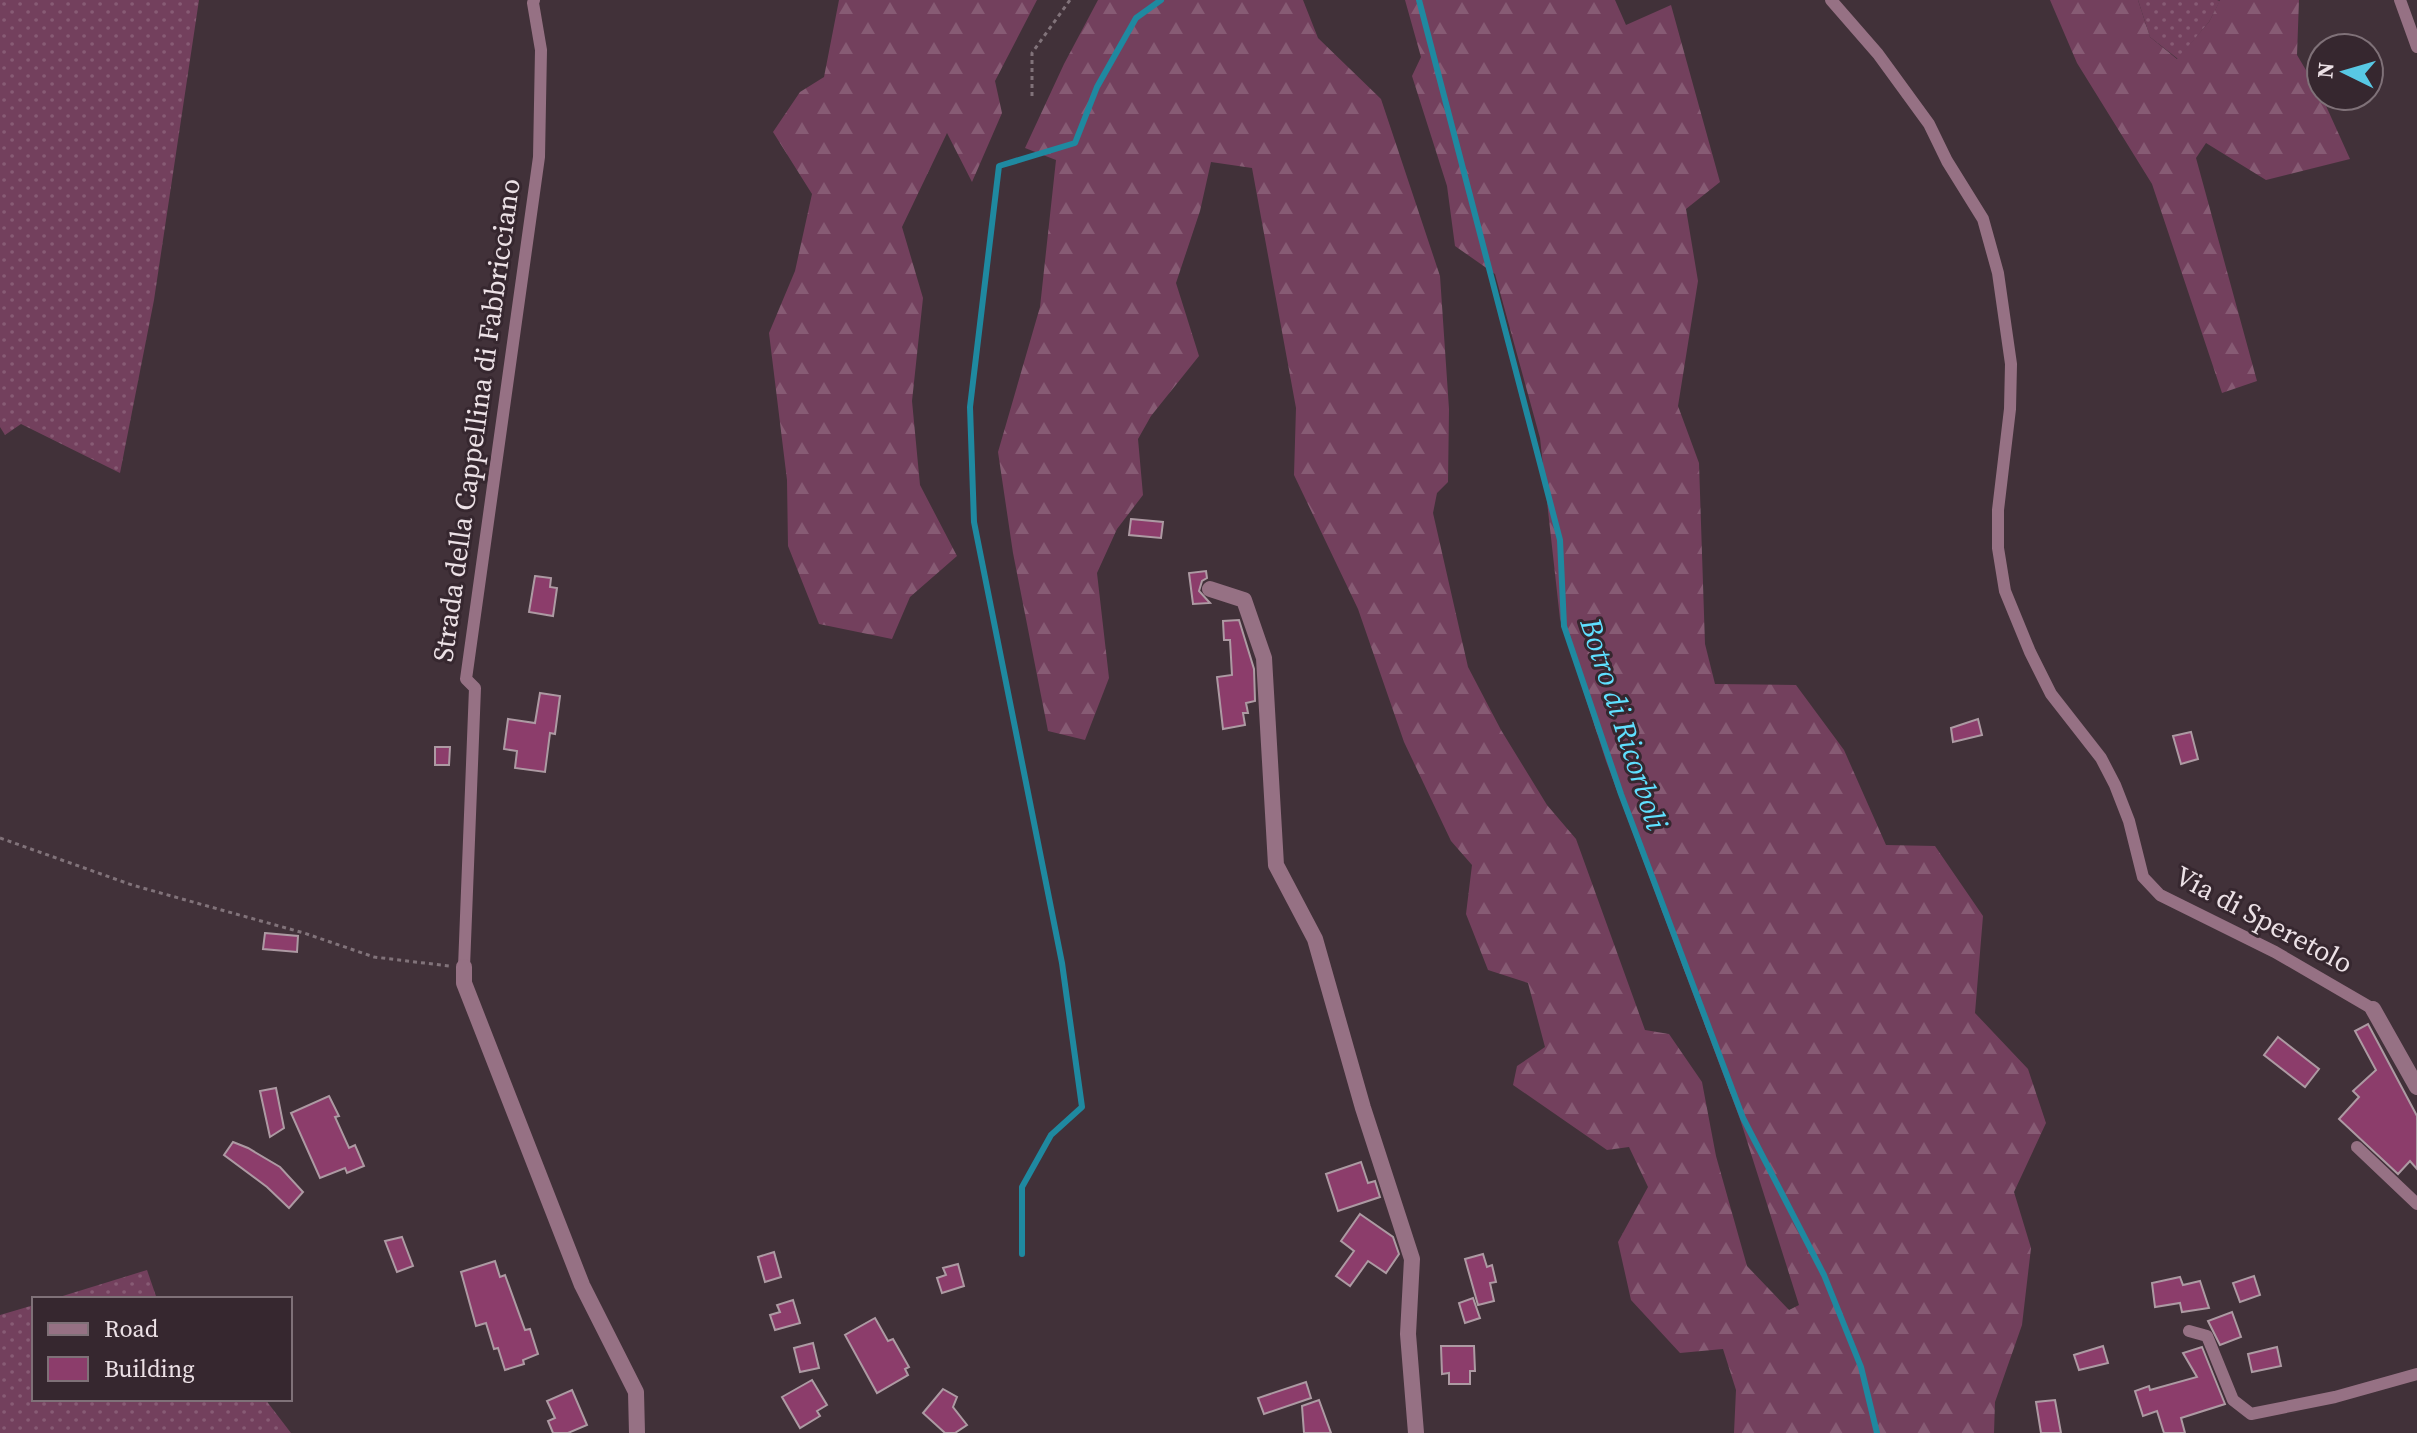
<svg xmlns="http://www.w3.org/2000/svg" width="2417" height="1433" font-family="'Source Serif 4',serif">
  <style>
    .grass { fill: url(#grass-dots) }
    .forest { fill: url(#forest-firs) }
    .lines { fill: none; stroke-linecap: round; stroke-linejoin: round }
    .stream { stroke: #1f89a0; stroke-width: 6 }
    .building { fill: #8c3d6b; stroke: #ad9aa3; stroke-width: 2 }
    .path { stroke: #81737a; stroke-width: 3; stroke-dasharray: 4 4; stroke-linecap: butt }
    .service { stroke: #967184; stroke-width: 12 }
    .minor { stroke: #967184; stroke-width: 16 }
    .labels { text-anchor: middle; dominant-baseline: central; stroke-width: 6; stroke-linejoin: round; paint-order: stroke }
    .street-label { font-size: 28px; fill: #ece1e6; stroke: #36272f }
    .water-label { font-size: 30px; font-style: italic; fill: #5fe0ff; stroke: #36272f }
  </style>
  <defs>
    <pattern id="grass-dots" width="8" height="8" patternUnits="userSpaceOnUse" patternTransform="scale(2)"><rect width="8" height="8" fill="#73405d"/><path d="M2 2h.1M6 6h.1" fill="none" stroke="#875b74" stroke-width="1.8" stroke-linecap="round"/></pattern>
    <pattern id="forest-firs" width="22" height="20" patternUnits="userSpaceOnUse" patternTransform="scale(2)"><rect width="22" height="20" fill="#73405d"/><path d="M5 1l3.5 6h-7zM16 11l3.5 6h-7z" fill="#875b74"/></pattern>
  </defs>
  <rect width="100%" height="100%" fill="#413139"/>
  <g class="grass">
    <polygon points="0,0 199,0 154,300 120,473 21,424 5,435 0,427"/>
    <polygon points="2138,0 2217,0 2220,1 2209,22 2178,59 2150,37"/>
    <polygon points="147,1270 157,1299 53,1299"/>
    <polygon points="34,1305 34,1399 265,1399 291,1433 0,1433 0,1315"/>
  </g>
  <g class="forest">
    <polygon points="839,0 1037,0 995,81 1002,113 972,182 947,133 902,227 923,298 912,401 920,485 957,556 910,597 892,639 819,624 788,546 787,480 769,333 795,271 812,194 773,132 800,92 824,77"/>
    <polygon points="1098,0 1303,0 1318,38 1381,99 1440,276 1449,409 1448,482 1437,493 1433,513 1468,667 1501,730 1547,805 1576,839 1645,1030 1669,1034 1702,1082 1716,1156 1747,1266 1789,1310 1799,1305 1740,1119 1606,761 1560,619 1540,438 1495,274 1455,246 1447,186 1412,76 1421,57 1405,0 1615,0 1626,25 1671,5 1720,182 1686,209 1698,281 1678,406 1699,463 1705,644 1715,684 1796,685 1844,750 1886,845 1935,846 1983,916 1975,1013 2028,1069 2046,1123 2014,1192 2031,1248 2022,1325 1995,1402 1994,1433 1734,1433 1736,1390 1723,1349 1680,1353 1631,1300 1618,1242 1648,1187 1629,1147 1607,1150 1513,1085 1517,1066 1545,1047 1528,983 1488,970 1466,914 1472,865 1451,841 1404,742 1358,609 1294,475 1296,408 1252,168 1211,162 1200,211 1176,283 1199,356 1151,416 1138,439 1143,495 1117,529 1097,573 1109,678 1085,740 1048,731 1013,553 998,452 1040,307 1056,160 1025,148 1064,64"/>
    <polygon points="2050,0 2138,0 2150,37 2177,59 2209,22 2220,0 2299,0 2297,55 2322,97 2350,159 2266,180 2206,143 2196,158 2257,381 2222,393 2152,184 2077,63"/>
  </g>
  <g class="lines">
    <g class="stream">
      <polyline points="1419,0 1560,540 1564,626 1621,794 1743,1118 1824,1275 1861,1367 1877,1433"/>
      <polyline points="1022,1254 1022,1187 1051,1135 1082,1107 1062,963 974,522 970,407 999,166 1075,143 1097,87 1136,18 1161,0"/>
    </g>
  </g>
  <g class="building">
    <polygon points="1131,519 1163,522 1161,538 1129,535"/>
    <polygon points="1206,571 1207,578 1202,581 1199,591 1210,603 1193,604 1189,573"/>
    <polygon points="535,576 551,578 550,587 557,588 553,616 529,612"/>
    <polygon points="1239,620 1254,669 1255,701 1246,703 1248,713 1243,713 1245,725 1223,729 1217,677 1232,675 1230,640 1224,640 1223,621"/>
    <polygon points="540,693 560,696 555,734 550,733 545,772 515,768 517,751 504,749 508,719 535,723"/>
    <polygon points="1978,719 1982,735 1953,742 1951,728"/>
    <polygon points="2191,732 2198,759 2181,764 2173,736"/>
    <polygon points="435,747 450,747 449,765 435,765"/>
    <polygon points="265,933 298,936 297,952 263,949"/>
    <polygon points="2368,1024 2417,1116 2417,1169 2410,1161 2398,1174 2339,1119 2359,1097 2353,1091 2376,1070 2355,1031"/>
    <polygon points="2278,1037 2319,1069 2305,1087 2264,1055"/>
    <polygon points="276,1088 284,1128 270,1137 260,1091"/>
    <polygon points="329,1096 339,1116 335,1117 349,1148 355,1145 364,1166 347,1173 345,1168 320,1178 291,1113"/>
    <polygon points="233,1142 248,1148 280,1167 303,1192 289,1208 267,1187 224,1155"/>
    <polygon points="1361,1162 1368,1183 1375,1181 1380,1197 1338,1211 1326,1174"/>
    <polygon points="1360,1214 1393,1237 1399,1254 1386,1273 1368,1261 1350,1286 1336,1276 1354,1251 1341,1241"/>
    <polygon points="402,1237 413,1266 397,1272 385,1241"/>
    <polygon points="774,1252 781,1277 765,1282 758,1257"/>
    <polygon points="1483,1254 1487,1267 1492,1265 1496,1282 1490,1283 1494,1301 1478,1305 1465,1259"/>
    <polygon points="495,1261 500,1277 505,1275 525,1330 530,1329 538,1354 523,1360 524,1364 505,1370 498,1348 494,1349 486,1323 476,1326 461,1272"/>
    <polygon points="958,1264 964,1286 942,1293 937,1278 946,1275 943,1268"/>
    <polygon points="2254,1276 2260,1295 2240,1302 2233,1283"/>
    <polygon points="2180,1277 2183,1285 2200,1281 2209,1308 2182,1312 2180,1303 2155,1307 2152,1283"/>
    <polygon points="1473,1298 1480,1318 1465,1323 1459,1303"/>
    <polygon points="793,1300 800,1323 775,1330 770,1315 780,1312 777,1305"/>
    <polygon points="2232,1312 2241,1337 2220,1345 2208,1321"/>
    <polygon points="875,1318 888,1341 893,1339 909,1367 905,1369 908,1375 877,1393 845,1335"/>
    <polygon points="813,1343 819,1368 800,1372 794,1348"/>
    <polygon points="1441,1346 1474,1346 1475,1371 1470,1371 1470,1384 1449,1384 1449,1373 1442,1374"/>
    <polygon points="2103,1346 2108,1363 2079,1370 2074,1355"/>
    <polygon points="2202,1347 2225,1404 2181,1418 2185,1433 2164,1433 2157,1411 2143,1416 2135,1391 2149,1386 2150,1390 2197,1377 2183,1353"/>
    <polygon points="2277,1347 2281,1366 2252,1372 2248,1354"/>
    <polygon points="812,1380 827,1405 817,1411 820,1416 800,1428 782,1397"/>
    <polygon points="1306,1382 1311,1398 1264,1414 1258,1398"/>
    <polygon points="943,1389 957,1397 953,1407 967,1425 955,1433 945,1433 923,1413"/>
    <polygon points="572,1390 587,1425 568,1433 553,1433 548,1421 555,1418 547,1401"/>
    <polygon points="1319,1400 1331,1433 1304,1433 1302,1406"/>
    <polygon points="2055,1400 2061,1433 2041,1433 2036,1402"/>
  </g>
  <g class="lines">
    <g class="path">
      <polyline points="1032,96 1032,53 1070,0"/>
      <polyline points="0,838 132,885 304,933 374,957 449,966"/>
    </g>
    <g class="service">
      <polyline points="1831,0 1878,54 1929,124 1947,161 1983,219 1998,273 2011,364 2010,409 1998,510 1998,548 2005,591 2030,652 2051,694 2101,758 2115,785 2129,821 2143,877 2160,895 2275,952 2373,1009"/>
      <polyline points="2400,0 2417,47"/>
      <polyline points="464,967 475,688 466,679 539,157 541,50 533,3 534,0"/>
      <polyline points="2357,1147 2417,1204"/>
      <polyline points="2189,1331 2207,1336 2233,1400 2251,1414 2335,1397 2417,1374"/>
    </g>
    <g class="minor">
      <polyline points="1210,589 1244,600 1264,658 1276,865 1315,939 1363,1108 1412,1259 1408,1334 1416,1433"/>
      <polyline points="464,967 464,983 582,1285 636,1392 637,1433"/>
      <polyline points="2373,1009 2417,1087"/>
    </g>
  </g>
  <g class="labels">
    <g class="street-label">
      <text transform="translate(476 420) rotate(-82)">Strada della Cappellina di Fabbricciano</text>
      <text transform="translate(2264 919) rotate(28)">Via di Speretolo</text>
    </g>
    <g class="water-label">
      <text transform="translate(1624 724) rotate(72)">Botro di Ricorboli</text>
    </g>
  </g>
  <rect x="32" y="1297" width="260" height="104" fill="#36272f" stroke="#7f7178" stroke-width="2"/>
  <rect x="48" y="1323" width="40" height="12" fill="#967184" stroke="#7f7178" stroke-width="2"/>
  <text x="104" y="1337" font-size="24" fill="#ece1e6">Road</text>
  <rect x="48" y="1357" width="40" height="24" fill="#8c3d6b" stroke="#7f7178" stroke-width="2"/>
  <text x="104" y="1377" font-size="24" fill="#ece1e6">Building</text>
  <g transform="translate(2345 72) rotate(275)"><circle r="38" fill="#36272f" stroke="#7f7178" stroke-width="2"/>
  <path d="M0-6L14 30L0 20L-14 30Z" fill="#58c8e4"/>
  <text y="-12" font-size="22" font-weight="bold" text-anchor="middle" fill="#ece1e6">N</text>
  </g>
</svg>
